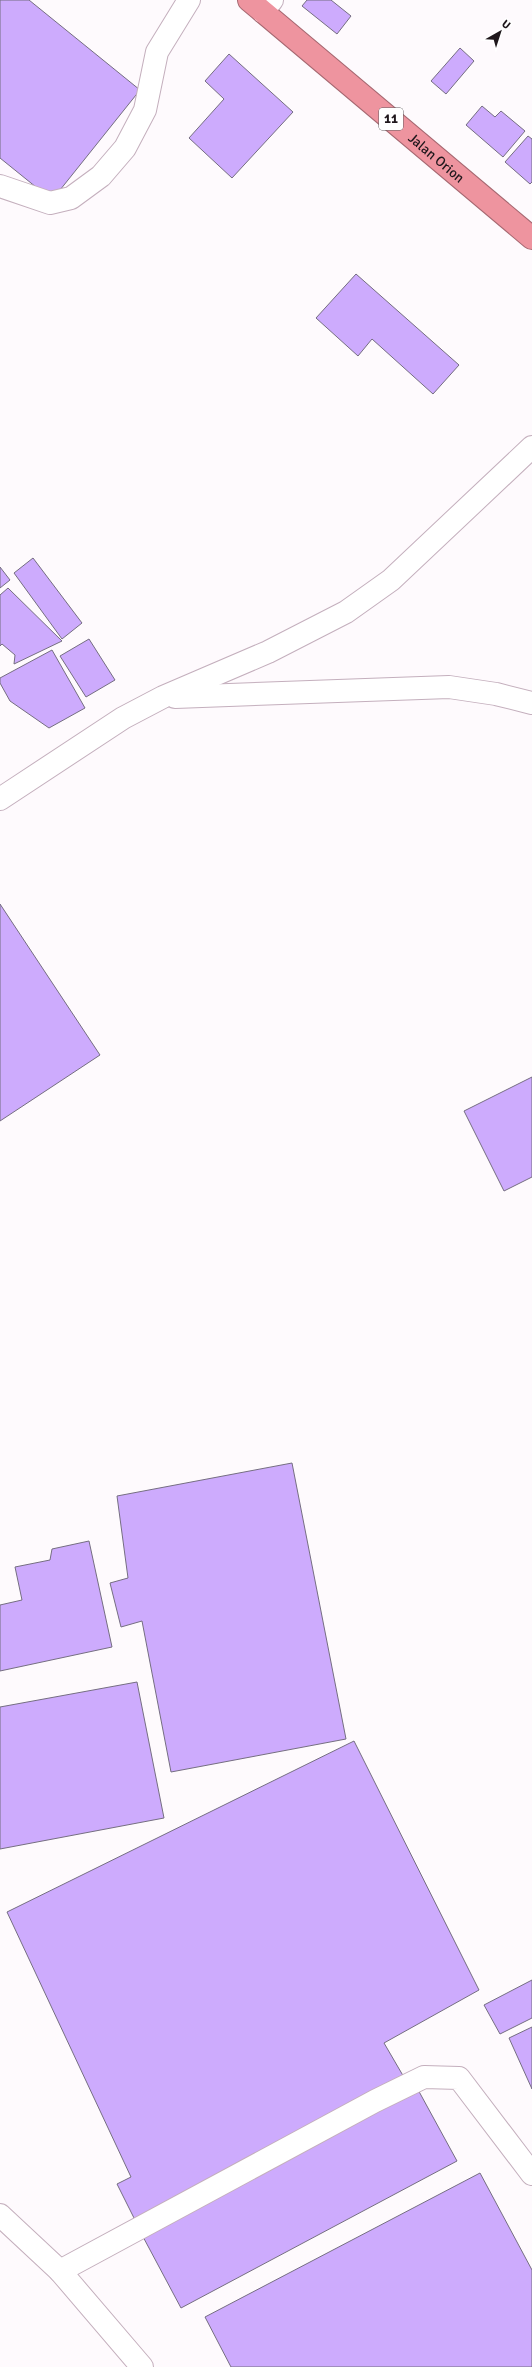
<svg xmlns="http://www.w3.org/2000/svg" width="532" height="2367" font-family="Signika,sans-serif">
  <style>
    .building { fill: #cdabfd; stroke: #756e81 }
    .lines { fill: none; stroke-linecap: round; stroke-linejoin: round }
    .minor-casing { stroke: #c4afbd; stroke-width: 24 }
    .highway-casing { stroke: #a66871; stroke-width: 24 }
    .minor { stroke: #fff; stroke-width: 22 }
    .highway { stroke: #ee949f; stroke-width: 22 }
    .labels { text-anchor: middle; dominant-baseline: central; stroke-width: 3; stroke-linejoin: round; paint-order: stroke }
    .shield { fill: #fff; stroke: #625d60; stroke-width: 1 }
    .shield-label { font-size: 13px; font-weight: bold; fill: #1f171c }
    .street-label { font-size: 14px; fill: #1f171c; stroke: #fff }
  </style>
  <rect width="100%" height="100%" fill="#fefafd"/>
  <g class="building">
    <polygon points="0,0 29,0 140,90 52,200 0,158"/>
    <polygon points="307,0 331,0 351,16 337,34 302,6"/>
    <polygon points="460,48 474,61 446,94 431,81"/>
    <polygon points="229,54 293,112 232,178 189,138 224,99 205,81"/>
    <polygon points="482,106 495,117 501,111 525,131 503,157 466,125"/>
    <polygon points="528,136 532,139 532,182 530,184 505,162"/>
    <polygon points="356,274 459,365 433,394 372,339 358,356 316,318"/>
    <polygon points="33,558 82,623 62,639 14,573"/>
    <polygon points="0,567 10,580 0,588"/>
    <polygon points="8,588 62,641 14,664 15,655 2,644 0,646 0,595"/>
    <polygon points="89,639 115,680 86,697 60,656"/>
    <polygon points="52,650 85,708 49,728 10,701 0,683 0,678"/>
    <polygon points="0,904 100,1055 0,1121"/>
    <polygon points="532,1077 532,1177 504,1191 464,1111"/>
    <polygon points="292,1463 346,1739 171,1772 142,1621 121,1627 110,1583 128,1578 117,1496"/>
    <polygon points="89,1541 112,1647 0,1671 0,1605 22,1600 15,1567 50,1560 52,1549"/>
    <polygon points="137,1682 164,1818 0,1849 0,1707"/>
    <polygon points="354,1741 479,1990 384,2043 405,2079 135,2220 117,2184 131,2177 7,1912"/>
    <polygon points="532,1980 532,2018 500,2034 484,2005"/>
    <polygon points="532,2027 532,2089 509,2038"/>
    <polygon points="416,2086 457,2161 181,2308 141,2233"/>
    <polygon points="480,2173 532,2270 532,2367 231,2367 205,2317"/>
  </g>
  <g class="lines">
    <g class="minor-casing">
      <g id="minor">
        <polyline points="263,12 272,0"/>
        <polyline points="0,186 50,203 71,198 101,176 125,148 145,110 157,52 189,0"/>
        <polyline points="175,697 449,687 496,694 532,703"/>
        <polyline points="0,799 123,718 163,697 268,652 346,612 391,580 532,447"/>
        <polyline points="0,2215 60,2271 142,2367"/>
        <polyline points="60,2271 375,2101 424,2077 459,2078 532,2174"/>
      </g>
    </g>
    <g class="highway-casing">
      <g id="highway">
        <path id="s1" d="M249,0l283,238"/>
      </g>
    </g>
    <use href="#minor" class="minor"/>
    <use href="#highway" class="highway"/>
  </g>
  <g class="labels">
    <rect class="shield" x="379" y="108" width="24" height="22" rx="3"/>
    <g class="shield-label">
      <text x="391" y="119">11</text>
    </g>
    <g class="street-label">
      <text stroke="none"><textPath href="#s1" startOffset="245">Jalan Orion</textPath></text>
    </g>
  </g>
  <g transform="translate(500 32) rotate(39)" stroke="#ffffff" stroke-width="3" paint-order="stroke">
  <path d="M0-3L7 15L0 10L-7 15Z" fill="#1f171c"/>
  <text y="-6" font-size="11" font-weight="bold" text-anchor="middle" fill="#1f171c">U</text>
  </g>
</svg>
